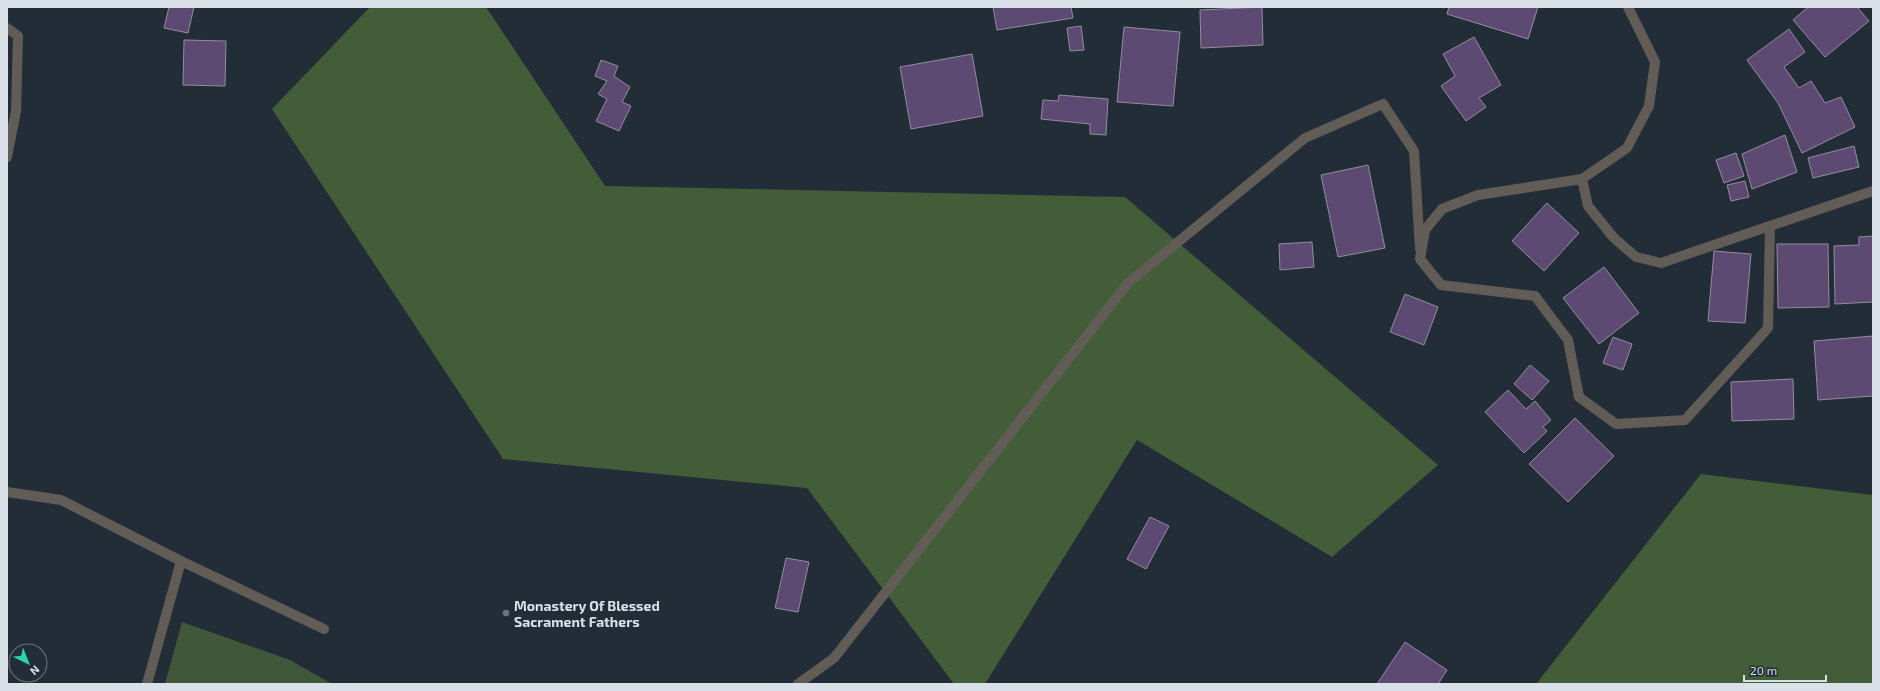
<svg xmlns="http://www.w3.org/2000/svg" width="1880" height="691" font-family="'Exo 2',sans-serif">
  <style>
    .green { fill: #415739 }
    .forest { fill: #425d37 }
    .building { fill: #5c4a72; stroke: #948d9d }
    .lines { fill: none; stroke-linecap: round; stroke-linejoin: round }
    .lane { stroke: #625c57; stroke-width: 10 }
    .street { stroke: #625c57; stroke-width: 10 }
    .worship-dot { fill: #6b7280; stroke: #222d38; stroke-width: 1.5 }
    .labels { text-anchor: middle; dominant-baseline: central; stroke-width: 3; stroke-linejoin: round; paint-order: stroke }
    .poi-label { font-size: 14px; font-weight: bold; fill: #d9e0e8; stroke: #222d38; text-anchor: start }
  </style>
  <rect width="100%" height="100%" fill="#222d38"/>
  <polygon class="green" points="182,622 290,660 332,684 165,684"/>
  <g class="forest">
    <polygon points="370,7 486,7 605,186 1125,197 1438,465 1332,557 1137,440 985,684 954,684 807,488 503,459 272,109"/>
    <polygon points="1701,474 1873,495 1873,684 1536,684"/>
  </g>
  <g class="building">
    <polygon points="169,7 194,7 188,33 164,28"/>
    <polygon points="993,7 1071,7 1073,18 997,30"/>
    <polygon points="1262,7 1263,45 1201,48 1200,10"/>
    <polygon points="1449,7 1538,7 1528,39 1447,14"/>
    <polygon points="1808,7 1857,7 1869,21 1825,57 1793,20"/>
    <polygon points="1081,26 1084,50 1070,51 1067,28"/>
    <polygon points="1124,27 1180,32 1173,106 1117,102"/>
    <polygon points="1789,29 1805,52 1784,67 1799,88 1811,81 1825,103 1841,97 1855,127 1802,153 1778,103 1747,60"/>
    <polygon points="1474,37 1501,85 1479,98 1486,107 1466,121 1441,86 1455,76 1443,54"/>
    <polygon points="184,40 226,41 225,86 183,85"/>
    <polygon points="972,54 983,116 911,129 900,67"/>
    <polygon points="601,60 618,66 614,76 630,87 622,102 631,106 619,131 596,121 607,99 598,94 607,81 595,76"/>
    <polygon points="1059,95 1108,99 1106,135 1090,134 1090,124 1041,119 1043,100 1058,101"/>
    <polygon points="1785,135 1797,172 1752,189 1742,154"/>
    <polygon points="1854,146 1859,167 1813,178 1808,158"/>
    <polygon points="1736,153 1744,176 1724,183 1716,160"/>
    <polygon points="1368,165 1385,248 1338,257 1321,175"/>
    <polygon points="1745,181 1749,197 1731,201 1727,185"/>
    <polygon points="1547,203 1579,233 1544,271 1512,241"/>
    <polygon points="1873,236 1873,302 1835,304 1834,246 1859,245 1859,237"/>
    <polygon points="1312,242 1314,267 1280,270 1279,244"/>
    <polygon points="1777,244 1828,244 1829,307 1778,308"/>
    <polygon points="1714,251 1751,254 1745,323 1708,321"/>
    <polygon points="1604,267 1639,313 1599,344 1563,298"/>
    <polygon points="1405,294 1438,307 1424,345 1390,332"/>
    <polygon points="1873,336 1873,396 1818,400 1814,341"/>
    <polygon points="1613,337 1632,344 1623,370 1603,363"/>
    <polygon points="1530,365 1549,381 1532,400 1514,384"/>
    <polygon points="1793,379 1794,419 1732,421 1731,382"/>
    <polygon points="1508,390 1526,409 1535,401 1551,420 1543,427 1547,431 1524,453 1485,412"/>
    <polygon points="1575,418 1614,456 1568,502 1529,464"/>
    <polygon points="1150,517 1169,526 1146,569 1127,559"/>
    <polygon points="786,558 809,562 798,612 775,608"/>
    <polygon points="1405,642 1447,670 1438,684 1377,684"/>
  </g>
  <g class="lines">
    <g class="lane">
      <polyline points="7,28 18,36 16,111 7,157"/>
      <polyline points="1582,179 1588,206 1614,238 1636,257 1661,263 1873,191"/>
      <polyline points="7,492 61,500 181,561 324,629"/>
      <polyline points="147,684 181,561"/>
      <polyline points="798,684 834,658 1128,283 1305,138 1383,104 1414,151 1420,249"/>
    </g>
    <polyline class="street" points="1628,7 1655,62 1649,106 1627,148 1582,179 1478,195 1442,209 1425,230 1420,259 1441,285 1535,296 1568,340 1579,397 1616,424 1685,420 1768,328 1770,226"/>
  </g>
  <circle class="worship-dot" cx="506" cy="613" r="4"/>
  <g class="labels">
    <g class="poi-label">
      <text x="514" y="605">Monastery Of Blessed<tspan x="514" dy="16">Sacrament Fathers</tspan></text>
    </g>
  </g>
  <rect width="1880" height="691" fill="none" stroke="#d9e0e8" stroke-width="16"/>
  <g transform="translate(28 663) rotate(137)"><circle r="19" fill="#222d38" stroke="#6b757e"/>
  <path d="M0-3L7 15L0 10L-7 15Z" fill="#29d5ad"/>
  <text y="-6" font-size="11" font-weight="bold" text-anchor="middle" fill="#d9e0e8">N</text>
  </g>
  <path d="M1744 675v6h82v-6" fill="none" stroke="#d9e0e8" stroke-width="2"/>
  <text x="1750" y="675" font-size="12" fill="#d9e0e8" stroke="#222d38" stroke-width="3" paint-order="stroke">20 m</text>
</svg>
